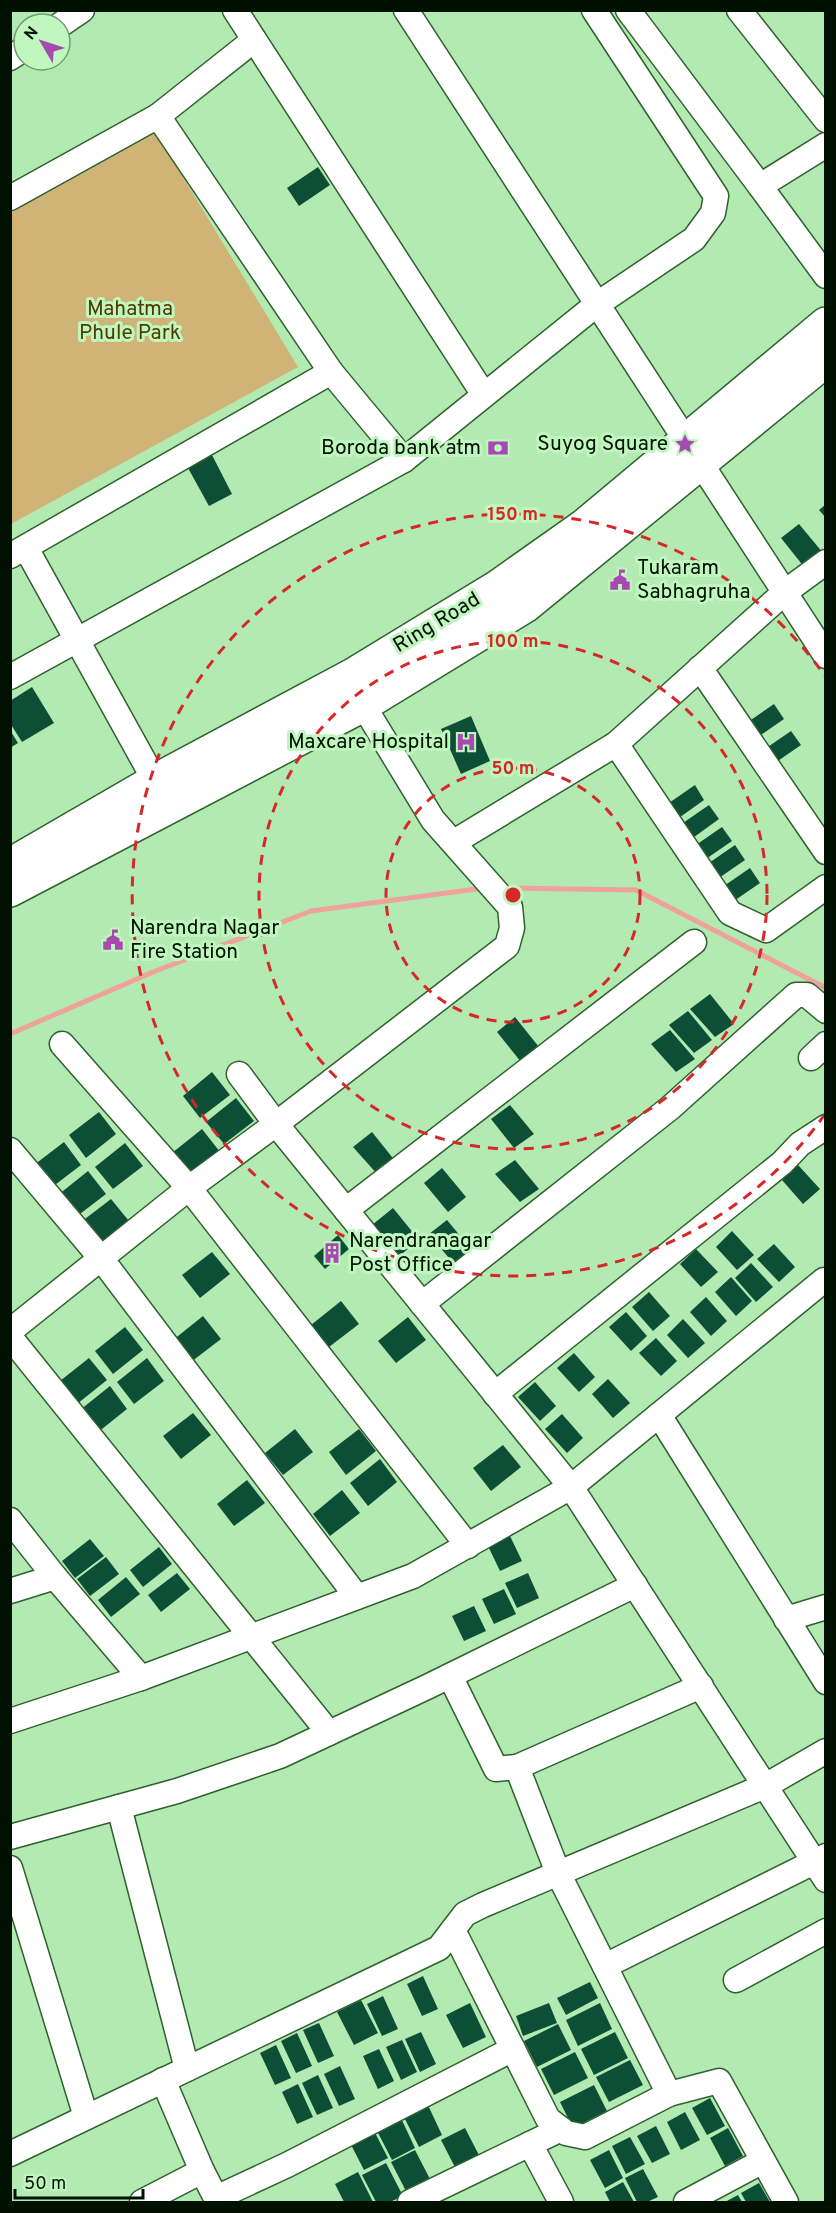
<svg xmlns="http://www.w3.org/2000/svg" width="836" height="2213" font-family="Overpass,sans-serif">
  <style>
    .green { fill: #d0b377 }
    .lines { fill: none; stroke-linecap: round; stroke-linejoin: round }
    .stream { stroke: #efa29c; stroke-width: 5 }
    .building { fill: #0d4e37 }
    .minor-casing { stroke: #2f612f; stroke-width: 27 }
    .highway-casing { stroke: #2f612f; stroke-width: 36 }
    .minor { stroke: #fff; stroke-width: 24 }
    .highway { stroke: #fff; stroke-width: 33 }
    .ring { fill: none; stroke: #d62828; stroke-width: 3; stroke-dasharray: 10 8 }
    .labels { text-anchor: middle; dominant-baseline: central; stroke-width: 6; stroke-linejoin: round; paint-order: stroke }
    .park-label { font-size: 21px; fill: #513a02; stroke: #bff7be }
    .poi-label { font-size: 21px; fill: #001101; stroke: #bff7be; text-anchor: end }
    .street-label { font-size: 21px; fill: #001101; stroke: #bff7be }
    .centre { fill: #d62828; stroke: #bff7be; stroke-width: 3 }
    .ring-label { font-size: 18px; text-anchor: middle; font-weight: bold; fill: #d62828; stroke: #bff7be; stroke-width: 6; stroke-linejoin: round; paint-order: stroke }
  </style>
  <rect width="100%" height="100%" fill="#b3eab1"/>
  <polygon class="green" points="152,126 298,367 11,524 10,207"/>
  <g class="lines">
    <g class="stream">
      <polyline points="502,888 636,890 826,988"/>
      <polyline points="10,1034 153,972 311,911 484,888"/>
    </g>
  </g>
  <g class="building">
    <polygon points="318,167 330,185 299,206 287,188"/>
    <polygon points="212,455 232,494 209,506 188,468"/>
    <polygon points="826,504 826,518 819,510"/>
    <polygon points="799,524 823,553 805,568 781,538"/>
    <polygon points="32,687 54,723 22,742 10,723 10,701"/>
    <polygon points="774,704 784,719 755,739 745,724"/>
    <polygon points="471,716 490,761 461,774 441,729"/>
    <polygon points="10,730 18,743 10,748"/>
    <polygon points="791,731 801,745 772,765 762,751"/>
    <polygon points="695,785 704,800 676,820 666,805"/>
    <polygon points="709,805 719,819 690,840 680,825"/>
    <polygon points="722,827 732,841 703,861 693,847"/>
    <polygon points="735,845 745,860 716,880 706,865"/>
    <polygon points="750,868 760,883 731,903 721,888"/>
    <polygon points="710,994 734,1024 715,1037 690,1009"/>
    <polygon points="688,1011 712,1040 694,1053 669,1025"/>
    <polygon points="515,1017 539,1047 521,1062 497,1032"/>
    <polygon points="670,1030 695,1059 676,1072 651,1044"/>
    <polygon points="212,1072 230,1095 200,1118 183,1096"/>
    <polygon points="236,1098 254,1121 224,1144 206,1122"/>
    <polygon points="510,1105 534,1134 514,1148 491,1119"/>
    <polygon points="99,1112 116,1134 86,1158 69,1135"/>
    <polygon points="202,1129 220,1152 190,1176 172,1153"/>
    <polygon points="372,1132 396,1162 378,1175 353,1147"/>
    <polygon points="64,1142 81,1165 51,1188 34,1165"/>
    <polygon points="125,1143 143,1166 113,1189 95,1167"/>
    <polygon points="515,1160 539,1189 520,1202 495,1174"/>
    <polygon points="798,1165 820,1189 803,1204 782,1180"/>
    <polygon points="442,1168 466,1197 448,1212 424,1183"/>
    <polygon points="88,1171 106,1194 76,1217 58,1195"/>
    <polygon points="111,1199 129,1221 99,1245 81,1222"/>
    <polygon points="393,1208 419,1240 398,1257 372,1225"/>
    <polygon points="447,1220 471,1249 453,1263 429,1234"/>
    <polygon points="732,1231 754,1255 737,1270 716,1247"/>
    <polygon points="338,1235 349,1249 325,1269 314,1256"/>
    <polygon points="774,1244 795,1267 779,1282 757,1259"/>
    <polygon points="696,1249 718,1272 701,1287 680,1264"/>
    <polygon points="212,1252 230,1274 200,1298 182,1275"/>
    <polygon points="751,1263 773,1287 756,1302 735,1278"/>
    <polygon points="731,1277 752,1301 736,1316 715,1292"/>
    <polygon points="649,1292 670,1316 653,1331 632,1307"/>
    <polygon points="706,1297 727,1321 711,1336 690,1312"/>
    <polygon points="341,1301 359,1324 329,1347 311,1325"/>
    <polygon points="626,1312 647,1336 631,1351 609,1327"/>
    <polygon points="203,1316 221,1339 191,1362 173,1340"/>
    <polygon points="408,1317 426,1340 396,1363 378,1341"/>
    <polygon points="683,1319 705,1343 688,1358 667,1335"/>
    <polygon points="125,1327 143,1350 113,1374 95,1351"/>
    <polygon points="656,1338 677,1361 661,1376 639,1353"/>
    <polygon points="574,1353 595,1377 579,1392 557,1368"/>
    <polygon points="89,1358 107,1380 77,1404 60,1381"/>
    <polygon points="147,1358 164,1381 134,1404 117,1382"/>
    <polygon points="608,1379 630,1403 613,1418 592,1394"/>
    <polygon points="535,1382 556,1406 540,1421 518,1397"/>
    <polygon points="110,1386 127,1409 97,1433 80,1410"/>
    <polygon points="193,1413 211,1435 181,1459 163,1436"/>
    <polygon points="562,1414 583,1438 567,1453 545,1429"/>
    <polygon points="295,1429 313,1452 283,1475 265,1453"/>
    <polygon points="359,1429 376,1451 346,1475 329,1452"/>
    <polygon points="503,1445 521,1467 491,1491 473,1468"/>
    <polygon points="380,1459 397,1482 368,1506 350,1483"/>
    <polygon points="247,1480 265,1503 234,1526 217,1504"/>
    <polygon points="342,1490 360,1513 330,1536 313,1514"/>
    <polygon points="510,1536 522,1561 500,1571 488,1546"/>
    <polygon points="90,1539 104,1556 75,1578 62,1561"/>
    <polygon points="159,1547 172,1564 143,1587 130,1570"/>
    <polygon points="106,1557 119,1574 90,1596 77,1579"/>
    <polygon points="177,1573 190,1589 161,1612 148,1595"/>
    <polygon points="528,1573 539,1598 517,1608 505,1583"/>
    <polygon points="126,1577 140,1594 111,1617 98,1600"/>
    <polygon points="504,1589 516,1614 494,1624 482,1599"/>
    <polygon points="474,1606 486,1631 464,1641 452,1616"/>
    <polygon points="423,1976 438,2009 422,2016 407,1984"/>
    <polygon points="590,1982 598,1998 566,2015 557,1998"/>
    <polygon points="383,1996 398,2029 382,2036 367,2004"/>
    <polygon points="361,2000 378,2033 354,2045 337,2012"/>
    <polygon points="470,2003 486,2037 463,2048 446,2015"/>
    <polygon points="549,2003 557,2023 523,2036 516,2016"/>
    <polygon points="600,2003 612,2029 578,2046 566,2020"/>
    <polygon points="319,2023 334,2056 318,2063 303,2030"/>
    <polygon points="558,2024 571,2050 537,2067 524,2041"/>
    <polygon points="421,2032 436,2064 420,2072 405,2039"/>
    <polygon points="615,2032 628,2058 594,2075 581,2049"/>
    <polygon points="297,2033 312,2066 296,2073 281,2041"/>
    <polygon points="402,2040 417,2072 401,2080 386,2047"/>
    <polygon points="276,2045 291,2078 275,2085 260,2053"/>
    <polygon points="379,2049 394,2081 378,2089 363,2056"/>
    <polygon points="575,2052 588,2078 554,2095 541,2069"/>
    <polygon points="630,2060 643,2085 609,2102 596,2077"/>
    <polygon points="340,2066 355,2099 339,2106 324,2074"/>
    <polygon points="318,2075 333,2108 317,2115 302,2083"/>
    <polygon points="298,2084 313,2117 297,2124 282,2092"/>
    <polygon points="594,2085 607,2111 573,2128 560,2102"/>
    <polygon points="710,2098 725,2126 707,2135 692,2108"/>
    <polygon points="426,2101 442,2135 419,2147 402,2113"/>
    <polygon points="685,2112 700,2140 681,2150 667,2122"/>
    <polygon points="399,2114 415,2148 392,2160 375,2127"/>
    <polygon points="371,2125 388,2158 364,2170 347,2137"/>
    <polygon points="656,2126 670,2154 652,2163 637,2136"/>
    <polygon points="465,2128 482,2161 458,2173 441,2140"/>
    <polygon points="728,2128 743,2156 725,2166 710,2138"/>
    <polygon points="630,2137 645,2164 626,2174 612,2146"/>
    <polygon points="415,2150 432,2183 408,2195 391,2162"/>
    <polygon points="609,2150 623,2178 605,2188 590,2160"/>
    <polygon points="386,2163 403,2196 390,2202 376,2202 362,2175"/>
    <polygon points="643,2169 658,2197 647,2202 637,2202 625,2178"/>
    <polygon points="358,2172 373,2202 344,2202 335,2184"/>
    <polygon points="623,2182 634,2202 610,2202 605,2192"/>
    <polygon points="759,2183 770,2202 746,2202 741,2193"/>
    <polygon points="738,2195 742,2202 725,2202"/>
  </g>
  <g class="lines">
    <g class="minor-casing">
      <g id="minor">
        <polyline points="235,10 484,395"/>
        <polyline points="406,10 826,656"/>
        <polyline points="628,10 760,186"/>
        <polyline points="739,10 826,120"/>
        <polyline points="60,25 82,10"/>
        <polyline points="10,58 24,49"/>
        <polyline points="158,116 331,372 404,460"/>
        <polyline points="826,145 760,186 826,276"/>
        <polyline points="10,198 158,116 254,40"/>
        <polyline points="26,548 155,781"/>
        <polyline points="10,556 331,372"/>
        <polyline points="700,668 826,852"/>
        <polyline points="10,677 404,460 596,305 694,239 713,213 716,196 594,10"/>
        <polyline points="616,744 730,913 766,930 826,887"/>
        <polyline points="454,842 616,744 785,592 826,562"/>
        <polyline points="62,1044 189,1188 468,1546"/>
        <polyline points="811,1058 826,1044"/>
        <polyline points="239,1074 276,1124 507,946 512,928 510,907 433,820 363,705"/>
        <polyline points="10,1150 100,1257 357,1597"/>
        <polyline points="346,1210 694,942"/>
        <polyline points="422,1304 670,1108 796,995 807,995 826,1011"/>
        <polyline points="10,1331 189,1188 276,1124 571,1487 413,1576 141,1678 55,1577 10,1520"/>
        <polyline points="10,1337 329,1733"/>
        <polyline points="495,1394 782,1163 800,1144 826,1127"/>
        <polyline points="659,1415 826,1682"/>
        <polyline points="10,1591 55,1577"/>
        <polyline points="786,1619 826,1607"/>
        <polyline points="450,1676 496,1769 517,1767"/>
        <polyline points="10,1721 141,1678"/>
        <polyline points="826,1751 765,1786 826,1880"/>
        <polyline points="119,1807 187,2069"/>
        <polyline points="10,1837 177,1791 280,1756 427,1687 635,1585"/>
        <polyline points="10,1868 86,2117"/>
        <polyline points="453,1930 548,2119 566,2133 585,2137 669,2094 719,2081 786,2202"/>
        <polyline points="605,1966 826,1856"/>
        <polyline points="736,1980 826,1931"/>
        <polyline points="163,2080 202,2171"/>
        <polyline points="669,2094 558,1873 517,1767 701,1686"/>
        <polyline points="530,2144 561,2202"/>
        <polyline points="10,2154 439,1948 465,1914 483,1905 765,1786 571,1487 824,1280"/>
        <polyline points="142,2202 202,2171 216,2198 287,2165 513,2049"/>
        <polyline points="410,2202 561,2129"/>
        <polyline points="686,2202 763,2161"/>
      </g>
    </g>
    <g class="highway-casing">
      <g id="highway">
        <polyline points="10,865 155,781 353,675 499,586 584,526 826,324"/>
        <polyline points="10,890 363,705 525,606 826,360"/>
      </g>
    </g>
    <use href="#minor" class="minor"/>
    <use href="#highway" class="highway"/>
  </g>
  <g class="ring">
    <circle cx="513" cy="895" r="127"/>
    <circle cx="513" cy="895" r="254"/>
    <path d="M825 1114A381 381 0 1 1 825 676"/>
  </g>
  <defs>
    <g id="sight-bare" transform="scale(1.62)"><path d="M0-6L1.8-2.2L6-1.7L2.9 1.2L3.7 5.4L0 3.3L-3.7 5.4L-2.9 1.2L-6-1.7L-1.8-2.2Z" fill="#a848b1" stroke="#bff7be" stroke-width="2.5" paint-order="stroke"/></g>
    <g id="bank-bare" transform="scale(1.62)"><path d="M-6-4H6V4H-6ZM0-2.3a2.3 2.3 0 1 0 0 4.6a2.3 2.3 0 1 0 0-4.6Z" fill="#a848b1" stroke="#bff7be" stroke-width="2.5" paint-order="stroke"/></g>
    <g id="civic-bare" transform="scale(1.62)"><path d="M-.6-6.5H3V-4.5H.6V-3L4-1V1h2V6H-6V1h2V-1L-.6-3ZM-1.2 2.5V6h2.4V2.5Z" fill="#a848b1" stroke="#bff7be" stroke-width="2.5" paint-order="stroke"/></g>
    <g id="hospital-bare" transform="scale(1.62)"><path d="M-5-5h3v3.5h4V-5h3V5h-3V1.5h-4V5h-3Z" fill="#a848b1" stroke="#bff7be" stroke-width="2.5" paint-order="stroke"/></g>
    <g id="building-bare" transform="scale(1.62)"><path d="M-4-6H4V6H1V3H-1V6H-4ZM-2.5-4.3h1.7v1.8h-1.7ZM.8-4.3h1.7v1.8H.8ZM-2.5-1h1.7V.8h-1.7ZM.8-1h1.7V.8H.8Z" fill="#a848b1" stroke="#bff7be" stroke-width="2.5" paint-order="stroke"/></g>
  </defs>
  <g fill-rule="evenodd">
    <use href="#sight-bare" x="685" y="444"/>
    <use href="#bank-bare" x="498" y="448"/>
    <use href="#civic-bare" x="620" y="580"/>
    <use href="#hospital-bare" x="466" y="742"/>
    <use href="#civic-bare" x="113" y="940"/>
    <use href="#building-bare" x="332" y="1253"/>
  </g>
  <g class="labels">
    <g class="park-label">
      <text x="130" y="309">Mahatma<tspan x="130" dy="24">Phule Park</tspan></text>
    </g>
    <g class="poi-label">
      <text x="668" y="444">Suyog Square</text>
      <text x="481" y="448">Boroda bank atm</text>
      <text x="637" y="568" text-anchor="start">Tukaram<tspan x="637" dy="24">Sabhagruha</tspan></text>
      <text x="449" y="742">Maxcare Hospital</text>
      <text x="130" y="928" text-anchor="start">Narendra Nagar<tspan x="130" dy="24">Fire Station</tspan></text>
      <text x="349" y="1241" text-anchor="start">Narendranagar<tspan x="349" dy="24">Post Office</tspan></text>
    </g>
    <g class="street-label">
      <text transform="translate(437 623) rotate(-31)">Ring Road</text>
    </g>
  </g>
  <circle cx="513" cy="895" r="9" class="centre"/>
  <g class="ring-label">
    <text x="513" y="520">150 m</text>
    <text x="513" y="647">100 m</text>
    <text x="513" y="774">50 m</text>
  </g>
  <rect width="836" height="2213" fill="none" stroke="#001101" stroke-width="24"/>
  <g transform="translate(42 42) rotate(309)"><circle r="28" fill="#bff7be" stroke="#739b72" stroke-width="1.5"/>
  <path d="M0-4.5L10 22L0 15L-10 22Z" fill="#a848b1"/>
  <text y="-9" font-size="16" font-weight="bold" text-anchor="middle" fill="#001101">N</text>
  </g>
  <path d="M15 2189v9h128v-9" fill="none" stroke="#001101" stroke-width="3"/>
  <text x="24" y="2189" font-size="18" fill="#001101" stroke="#bff7be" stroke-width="4.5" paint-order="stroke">50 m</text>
</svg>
